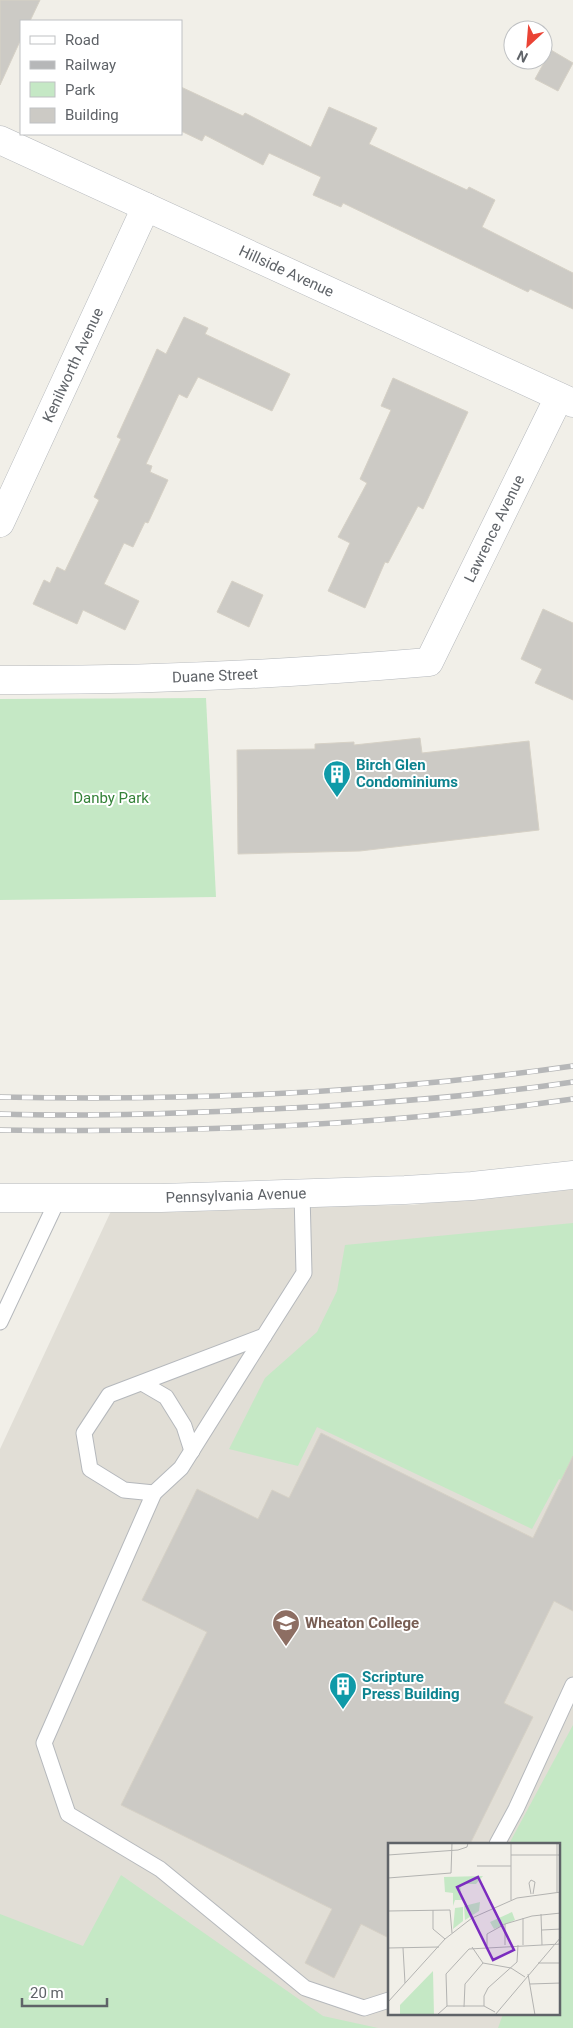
<svg xmlns="http://www.w3.org/2000/svg" width="573" height="2028" font-family="Roboto,sans-serif">
  <style>
    .education { fill: #e1ded6; fill-rule: evenodd }
    .green { fill: #c5e8c5 }
    .building { fill: #cccac5; stroke: #d6d1c6 }
    .lines { fill: none; stroke-linecap: round; stroke-linejoin: round }
    .lane-casing { stroke: #b5b8bc; stroke-width: 17 }
    .street-casing { stroke: #b5b8bc; stroke-width: 29 }
    .secondary-casing { stroke: #b6babf; stroke-width: 29 }
    .lane { stroke: #fff; stroke-width: 15 }
    .street { stroke: #fff; stroke-width: 28 }
    .secondary { stroke: #fff; stroke-width: 28 }
    .rail-casing { stroke: #b6b7b8; stroke-width: 5.5 }
    .rail { stroke: #fff; stroke-width: 4; stroke-dasharray: 11; stroke-linecap: butt }
    .labels { text-anchor: middle; dominant-baseline: central; stroke-width: 4; stroke-linejoin: round; paint-order: stroke }
    .street-label { font-size: 15px; fill: #5f6368; stroke: #fff }
    .culture-label { font-size: 15px; font-weight: bold; fill: #0d838f; stroke: #fff; text-anchor: start }
    .park-label { font-size: 15px; fill: #348238; stroke: #fff }
    .education-label { font-size: 15px; font-weight: bold; fill: #785e54; stroke: #fff; text-anchor: start }
    .inset-road { fill: none; stroke: #b3b3b1; stroke-width: 1 }
    .view { fill: #7b2cbf; fill-opacity: 0.15; stroke: #7b2cbf; stroke-width: 2.5 }
    .inset-edge { fill: none; stroke: #5f6368; stroke-width: 2.5 }
  </style>
  <rect width="100%" height="100%" fill="#f1efe8"/>
  <path class="education" d="M573,1184v844h-573v-579l112,-240 301,-4zM389,1844h170v170h-170z"/>
  <g class="green">
    <polygon points="206,698 216,897 0,900 0,699"/>
    <polygon points="573,1223 573,1485 559,1479 532,1529 317,1427 298,1466 229,1449 265,1378 317,1332 337,1291 345,1245"/>
    <polygon points="573,1725 573,2028 498,2028 503,2014 559,2014 559,1844 509,1844"/>
    <polygon points="121,1875 323,2016 378,2028 0,2028 0,1914 83,1946"/>
  </g>
  <g class="building">
    <polygon points="0,0 40,0 30,21 21,21 21,39 0,85"/>
    <polygon points="551,50 573,63 558,91 535,79"/>
    <polygon points="181,87 243,116 245,113 311,147 329,107 377,128 369,144 467,190 469,187 495,200 482,227 573,273 573,309 530,289 528,292 343,203 341,207 313,195 321,177 269,153 263,165 205,135 202,141 181,131"/>
    <polygon points="184,317 208,328 205,334 290,374 272,411 198,377 187,398 179,394 146,464 152,466 150,472 168,480 148,523 145,522 133,547 124,543 104,584 139,601 125,630 83,610 77,624 33,604 44,580 50,583 57,567 65,571 99,500 94,497 121,439 117,437 144,378 157,349 166,354"/>
    <polygon points="393,378 468,412 423,509 418,506 388,563 385,562 365,608 328,591 350,543 338,537 367,483 360,479 391,410 381,406"/>
    <polygon points="232,581 263,595 249,627 217,612"/>
    <polygon points="543,609 573,623 573,700 535,683 542,669 521,659"/>
    <polygon points="420,738 422,753 529,741 539,830 360,851 238,854 237,750 315,749 315,744 354,742 354,745"/>
    <polygon points="321,1433 533,1538 573,1456 573,1611 554,1601 504,1703 533,1717 470,1844 389,1844 389,1938 361,1924 334,1978 305,1963 332,1909 121,1805 207,1632 142,1600 197,1489 258,1519 272,1490 289,1498"/>
  </g>
  <g class="lines">
    <g class="lane-casing">
      <g id="lane">
        <polyline points="302,1193 304,1273 264,1336 109,1395 84,1433 90,1469 124,1490 154,1493 44,1743 68,1814 160,1869 305,1988 364,2008 389,2000"/>
        <polyline points="0,1322 58,1199"/>
        <polyline points="142,1383 166,1397 184,1426 192,1451"/>
        <polyline points="154,1493 181,1468 264,1336"/>
        <polyline points="497,1844 516,1809 573,1685"/>
      </g>
    </g>
    <g class="street-casing">
      <g id="street">
        <path id="s1" d="M0,140l573,263"/>
        <path id="s2" d="M0,523l146,-316"/>
        <path id="s3" d="M0,680c143,1 286,-6 429,-18l130,-265"/>
      </g>
    </g>
    <g class="secondary-casing">
      <g id="secondary">
        <path id="s4" d="M0,1198h161l244,-8 67,-4 101,-11"/>
      </g>
    </g>
    <use href="#lane" class="lane"/>
    <use href="#street" class="street"/>
    <use href="#secondary" class="secondary"/>
    <g class="rail-casing">
      <g id="rail">
        <path d="M0,1097c189,4 385,-4 573,-31"/>
        <path d="M0,1114c97,3 194,-1 291,-6 94,-5 189,-12 282,-26"/>
        <path d="M0,1130c191,3 384,-4 573,-31"/>
      </g>
    </g>
    <use href="#rail" class="rail"/>
  </g>
  <defs>
    <g id="building-pin" transform="scale(1.4375)"><path d="M0 17L-7.5 6A9.5 9.5 0 1 1 7.5 6Z" fill="#0f9aa8" stroke="#fff"/><path d="M-4-6H4V6H1V3H-1V6H-4ZM-2.5-4.3h1.7v1.8h-1.7ZM.8-4.3h1.7v1.8H.8ZM-2.5-1h1.7V.8h-1.7ZM.8-1h1.7V.8H.8Z" fill="#fff"/></g>
    <g id="university-pin" transform="scale(1.4375)"><path d="M0 17L-7.5 6A9.5 9.5 0 1 1 7.5 6Z" fill="#8d6e63" stroke="#fff"/><path d="M0-5L7-2L0 1L-7-2ZM-4 1L0 2.5L4 1V4Q0 6-4 4Z" fill="#fff"/></g>
  </defs>
  <g fill-rule="evenodd">
    <use href="#building-pin" x="337" y="774"/>
    <use href="#university-pin" x="286" y="1623"/>
    <use href="#building-pin" x="343" y="1686"/>
  </g>
  <g class="labels">
    <g class="street-label">
      <text stroke="none"><textPath href="#s1" startOffset="315">Hillside Avenue</textPath></text>
      <text stroke="none"><textPath href="#s2" startOffset="174">Kenilworth Avenue</textPath></text>
      <text stroke="none"><textPath href="#s3" startOffset="578">Lawrence Avenue</textPath></text>
      <text stroke="none"><textPath href="#s3" startOffset="215">Duane Street</textPath></text>
      <text stroke="none"><textPath href="#s4" startOffset="236">Pennsylvania Avenue</textPath></text>
    </g>
    <g class="culture-label">
      <text x="356" y="765">Birch Glen<tspan x="356" dy="17">Condominiums</tspan></text>
      <text x="362" y="1677">Scripture<tspan x="362" dy="17">Press Building</tspan></text>
    </g>
    <g class="park-label">
      <text x="111" y="798">Danby Park</text>
    </g>
    <g class="education-label">
      <text x="305" y="1623">Wheaton College</text>
    </g>
  </g>
  <g transform="translate(388 1843)">
    <rect width="172" height="172" fill="#f1efe8"/>
    <path d="M95,33l-7,8h-16l2,16h-7l-2,6v-13l-8,-1 -1,-15zM92,59l-1,9 -14,9 -1,-14zM75,64v14l-10,8 2,-21zM124,69l3,8 -21,9 -4,-7zM45,128l1,44h-34v-10z" fill="#c5e8c5"/>
    <path class="inset-road" d="M123,0v57M169,0v49M0,12l70,-5 9,-3 1,-4M123,12h50M89,23h34M0,35l63,-5 1,-30M143,51l-2,-11 2,-3 4,2 -2,12M45,67v19l12,10M0,68l62,-1 2,23M153,71l1,31M135,75v27M117,81v21M154,87l19,-1M99,103v-12l18,-10 27,-8 29,-3M84,104l11,16 28,5 14,9M0,105l51,-1M15,105l2,35M150,120h23M140,131l7,41M142,141l31,-1M0,159l57,-63 27,-21 45,-20 44,-6M59,163h37l11,6M96,163v-10l4,-8 29,-26 1,-17M76,164l1,-23 18,-21M49,172l10,-9 -1,-32 23,-25 92,-5M107,172l66,-78"/>
    <path class="view" d="M90,34l36,73 -21,10 -36,-73z"/>
    <rect width="172" height="172" class="inset-edge"/>
  </g>
  <rect x="20" y="20" width="162" height="115" fill="#ffffff" stroke="#bfc1c3"/>
  <rect x="30" y="36" width="25" height="8" fill="#ffffff" stroke="#bfc1c3"/>
  <text x="65" y="45" font-size="15" fill="#5f6368">Road</text>
  <rect x="30" y="61" width="25" height="8" fill="#b6b7b8" stroke="#bfc1c3"/>
  <text x="65" y="70" font-size="15" fill="#5f6368">Railway</text>
  <rect x="30" y="82" width="25" height="15" fill="#c5e8c5" stroke="#bfc1c3"/>
  <text x="65" y="95" font-size="15" fill="#5f6368">Park</text>
  <rect x="30" y="108" width="25" height="15" fill="#cccac5" stroke="#bfc1c3"/>
  <text x="65" y="120" font-size="15" fill="#5f6368">Building</text>
  <g transform="translate(528 45) rotate(206)"><circle r="24" fill="#ffffff" stroke="#bfc1c3"/>
  <path d="M0-4L9 19L0 12L-9 19Z" fill="#ea4335"/>
  <text y="-8" font-size="14" font-weight="bold" text-anchor="middle" fill="#5f6368">N</text>
  </g>
  <path d="M22 1998v8h85v-8" fill="none" stroke="#5f6368" stroke-width="2.5"/>
  <text x="30" y="1998" font-size="15" fill="#5f6368" stroke="#ffffff" stroke-width="4" paint-order="stroke">20 m</text>
</svg>
